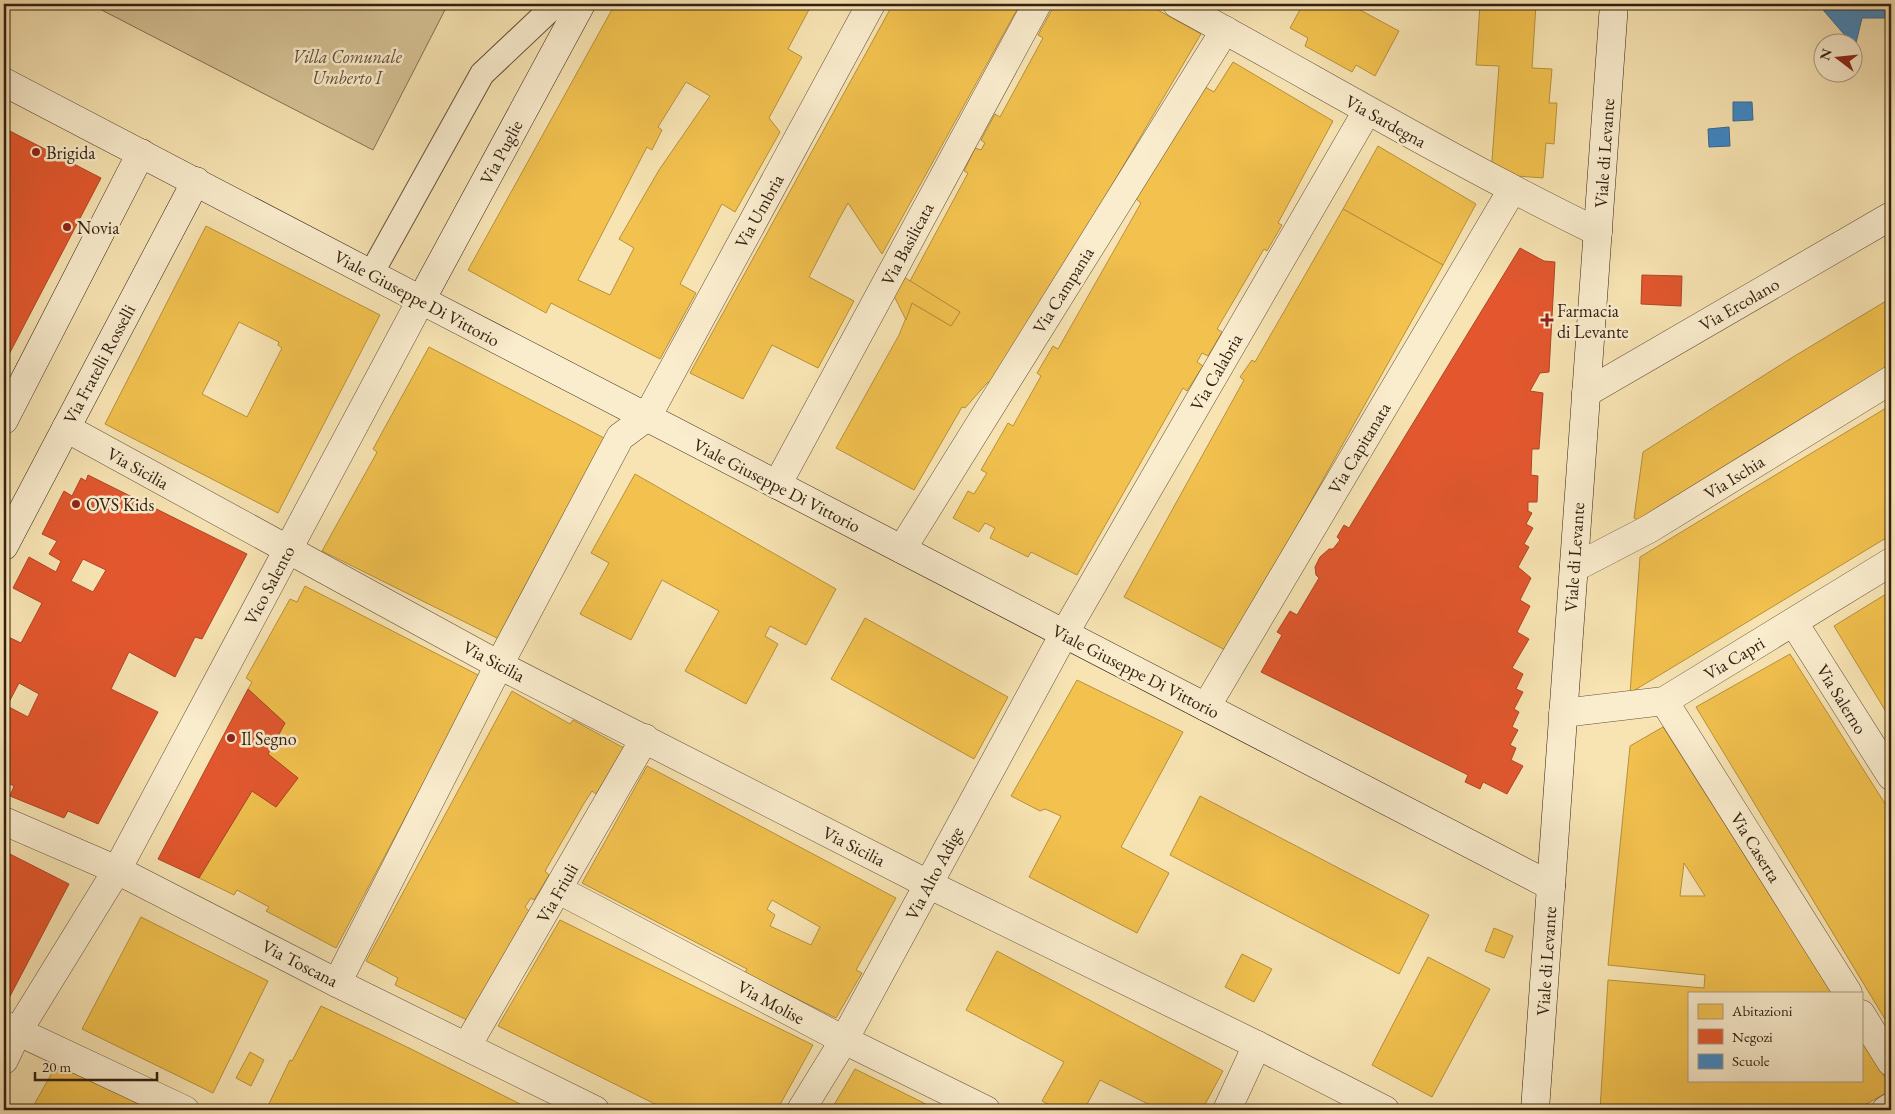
<svg xmlns="http://www.w3.org/2000/svg" width="1895" height="1114" font-family="'EB Garamond',serif">
  <style>
    .green { fill: #d6c397; stroke: #847154 }
    .homes { fill: #f2c14e; stroke: #b8903c; fill-rule: evenodd }
    .shops { fill: #e4572e; stroke: #af4625; fill-rule: evenodd }
    .schools { fill: #3f88c5; stroke: #3b688f }
    .lines { fill: none; stroke-linecap: round; stroke-linejoin: round }
    .lane-casing { stroke: #64503a; stroke-width: 26 }
    .street-casing { stroke: #64503a; stroke-width: 29 }
    .secondary-casing { stroke: #321f11; stroke-width: 29 }
    .lane { stroke: #faedce; stroke-width: 24 }
    .street { stroke: #faedce; stroke-width: 28 }
    .secondary { stroke: #faedce; stroke-width: 28 }
    .poi-dot { fill: #8f2418; stroke: #faedce; stroke-width: 2 }
    .labels { text-anchor: middle; dominant-baseline: central; stroke-width: 5; stroke-linejoin: round; paint-order: stroke }
    .park-label { font-size: 18px; font-style: italic; fill: #635039; stroke: #faedce }
    .street-label { font-size: 18px; fill: #321f11; stroke: #faedce }
    .poi-label { font-size: 18px; fill: #321f11; stroke: #faedce; text-anchor: start }
  </style>
  <rect width="100%" height="100%" fill="#f8e4b3"/>
  <filter id="stains"><feTurbulence type="fractalNoise" baseFrequency=".004" numOctaves="4"/><feColorMatrix values="0 0 0 0 .2 0 0 0 0 .09 0 0 0 0 .02 0 0 0 .5 -.17"/></filter>
  <radialGradient id="worn" r=".72"><stop offset=".6" stop-color="#630" stop-opacity="0"/><stop offset="1" stop-color="#630" stop-opacity=".3"/></radialGradient>
  <polygon class="green" points="90,4 448,4 373,150"/>
  <g class="homes">
    <path d="M615,4h197l-24,45 14,8 -33,61 11,14 -45,80 -13,-8 -42,80 16,9 -36,66 -109,-56 -5,10 -78,-43zM686,82l24,14 -51,74 -40,69 15,9 -24,47 -32,-15 69,-133 5,3 10,-20 -4,-3z"/>
    <polygon points="893,4 1020,4 882,254 848,203 839,219 809,277 854,301 818,368 772,345 743,399 690,373"/>
    <polygon points="1055,4 1147,4 1201,34 993,387 988,382 965,408 962,407 914,490 836,448 899,335 912,303 951,326 960,312 910,281 968,173 964,171 975,148 981,150 985,143 981,140 995,114 1000,117 1043,38 1038,35"/>
    <polygon points="1303,4 1349,4 1399,31 1375,76 1356,65 1352,72 1305,46 1308,38 1290,28"/>
    <polygon points="1480,4 1536,4 1532,68 1552,69 1549,103 1557,103 1554,144 1546,143 1543,178 1491,174 1499,66 1476,65"/>
    <polygon points="1233,62 1333,121 1278,223 1282,225 1267,251 1264,249 1217,329 1222,332 1208,356 1202,353 1197,362 1203,366 1187,391 1183,388 1077,575 1031,552 1028,557 990,538 995,528 985,523 979,532 953,518 968,491 974,494 987,473 981,470 1008,423 1013,426 1041,376 1037,373 1053,346 1058,349 1141,203 1136,199 1200,84 1214,92"/>
    <polygon points="1378,146 1476,204 1443,265 1343,209"/>
    <polygon points="1343,209 1443,265 1227,651 1124,597 1244,380 1240,377 1252,360 1255,362"/>
    <path d="M206,226l174,89 -102,198 -173,-89zM239,322l40,20 -1,3 4,3 -35,69 -45,-23z"/>
    <polygon points="904,277 960,312 951,326 912,303 906,320 894,296"/>
    <polygon points="1891,298 1891,364 1641,521 1634,518 1643,452 1793,357"/>
    <polygon points="429,347 608,440 501,640 322,551 375,456 377,452 373,449"/>
    <polygon points="1891,405 1891,535 1630,693 1640,557"/>
    <polygon points="635,474 836,589 806,645 770,626 765,636 778,644 746,704 685,671 719,611 662,580 631,640 580,614 609,563 591,553"/>
    <polygon points="305,586 480,676 336,948 266,911 269,907 237,890 234,895 199,878 252,791 276,807 298,778 268,754 285,723 248,689 252,682 246,678 290,599 297,602"/>
    <polygon points="1891,591 1891,720 1834,626"/>
    <polygon points="865,618 1008,697 974,759 831,679"/>
    <polygon points="1790,654 1891,813 1891,1029 1696,707"/>
    <polygon points="1077,680 1183,732 1121,847 1169,873 1137,933 1029,877 1061,816 1045,809 1040,811 1011,796"/>
    <polygon points="512,691 570,724 573,720 624,748 596,794 592,791 583,805 545,871 549,875 534,900 531,898 525,907 529,911 467,1020 395,985 398,978 366,961"/>
    <path d="M1663,727l169,266h-143v87h172v-41l30,48v3l-35,20h-256l8,-130 96,8 1,-13 -97,-10 22,-219zM1684,863l21,33h-25z"/>
    <path d="M647,766l249,132 -40,72 6,3 -26,45 -91,-45 2,-4 -165,-86zM772,900l48,27 -9,18 -41,-19 5,-11 -8,-6z"/>
    <polygon points="1200,796 1429,915 1399,974 1170,855"/>
    <polygon points="141,917 268,981 213,1093 82,1029"/>
    <polygon points="560,920 813,1045 777,1110 667,1110 498,1026"/>
    <polygon points="1494,928 1513,936 1504,958 1485,951"/>
    <polygon points="997,951 1223,1071 1202,1110 1160,1110 1100,1080 1084,1110 1068,1110 1057,1105 1055,1108 1042,1101 1064,1062 966,1010"/>
    <polygon points="1242,954 1272,969 1254,1002 1225,987"/>
    <polygon points="1428,957 1490,989 1432,1097 1372,1065"/>
    <polygon points="321,1006 409,1048 532,1110 266,1110 290,1060 292,1061"/>
    <polygon points="250,1052 264,1060 251,1086 236,1078"/>
    <polygon points="57,1064 155,1110 31,1110"/>
    <polygon points="855,1069 938,1110 831,1110"/>
  </g>
  <g class="shops">
    <polygon points="4,128 101,178 4,364 4,234 10,223 4,220"/>
    <polygon points="1520,248 1544,261 1555,262 1549,372 1540,373 1530,391 1543,393 1539,449 1532,449 1531,475 1538,476 1537,502 1528,502 1528,511 1532,513 1526,524 1533,528 1524,544 1529,547 1518,567 1531,578 1520,600 1530,606 1517,632 1529,639 1512,668 1523,674 1516,689 1523,692 1514,709 1519,712 1512,727 1518,730 1510,745 1516,748 1511,760 1523,766 1507,794 1483,782 1480,789 1465,782 1468,775 1261,672 1282,635 1277,632 1290,611 1297,615 1319,578 1316,575 1315,567 1320,557 1329,549 1333,549 1340,540 1337,537 1344,525 1349,528"/>
    <polygon points="1642,275 1682,276 1681,306 1641,304"/>
    <path d="M88,475l159,79 -45,85 -7,-2 -20,40 -46,-25 -18,37 47,23 -60,112 -30,-13 -4,7 -54,-22 4,-10 -10,-5v-146l17,8 21,-40 -29,-15 16,-31 27,15 5,-11 -12,-7 8,-13 -15,-7 22,-43 8,5 9,-18 5,3zM83,559l23,11 -13,22 -22,-11zM19,683l20,11 -11,23 -21,-11z"/>
    <polygon points="248,689 285,723 268,754 298,778 276,807 252,791 199,878 158,859"/>
    <polygon points="4,851 69,884 8,1000 4,999"/>
  </g>
  <g class="schools">
    <polygon points="1818,4 1891,4 1891,18 1862,18 1855,47"/>
    <polygon points="1733,102 1752,102 1753,120 1733,121"/>
    <polygon points="1729,127 1730,146 1709,147 1708,129"/>
  </g>
  <g class="lines">
    <g class="lane-casing">
      <polyline id="lane" points="371,274 482,74 556,4"/>
    </g>
    <g class="street-casing">
      <g id="street">
        <path d="M1177,4c140,76 277,158 421,228"/>
        <polyline points="1586,393 1891,216"/>
        <polyline points="66,428 499,665 928,884 1257,1045 1385,1110"/>
        <polyline points="777,485 1037,4"/>
        <polyline points="902,549 1225,30"/>
        <polyline points="1574,568 1649,529 1891,380"/>
        <polyline points="1794,623 1891,776"/>
        <polyline points="1664,701 1848,993"/>
        <polyline points="1206,707 1512,190"/>
        <polyline points="1563,713 1664,701 1891,562"/>
        <polyline points="4,821 117,870 337,983 595,1110"/>
        <polyline points="559,890 844,1040 986,1110"/>
        <polyline points="337,983 499,665 620,437 647,417 871,4"/>
        <polyline points="1861,1014 1891,1062"/>
        <polyline points="4,1025 185,1110"/>
        <polyline points="467,1046 645,738"/>
        <polyline points="4,1060 18,1031 117,870 421,300"/>
        <polyline points="801,1110 844,1040 1064,634 1367,111"/>
        <polyline points="1227,1110 1257,1045"/>
        <polyline points="1886,1110 1891,1107"/>
      </g>
    </g>
    <g class="secondary-casing">
      <g id="secondary">
        <polyline points="4,82 421,300 1551,886"/>
        <polyline points="421,300 581,4"/>
        <polyline points="4,420 141,153"/>
        <polyline points="4,546 196,181"/>
        <polyline points="1535,1110 1614,4"/>
      </g>
    </g>
    <use href="#lane" class="lane"/>
    <use href="#street" class="street"/>
    <use href="#secondary" class="secondary"/>
  </g>
  <g class="poi-dot">
    <circle cx="36" cy="152" r="5"/>
    <circle cx="67" cy="227" r="5"/>
    <path d="M1544.5 312.5h5v5h5v5h-5v5h-5v-5h-5v-5h5z"/>
    <circle cx="76" cy="504" r="5"/>
    <circle cx="231" cy="738" r="5"/>
  </g>
  <g class="labels">
    <g class="park-label">
      <text x="347" y="56">Villa Comunale<tspan x="347" dy="21">Umberto I</tspan></text>
    </g>
    <g class="street-label">
      <text transform="translate(1386 121) rotate(29)">Via Sardegna</text>
      <text transform="translate(501 152) rotate(-62)">Via Puglie</text>
      <text transform="translate(1604 153) rotate(-86)">Viale di Levante</text>
      <text transform="translate(759 211) rotate(-61)">Via Umbria</text>
      <text transform="translate(907 244) rotate(-62)">Via Basilicata</text>
      <text transform="translate(1063 290) rotate(-58)">Via Campania</text>
      <text transform="translate(417 298) rotate(28)">Viale Giuseppe Di Vittorio</text>
      <text transform="translate(1739 304) rotate(-30)">Via Ercolano</text>
      <text transform="translate(99 364) rotate(-62)">Via Fratelli Rosselli</text>
      <text transform="translate(1216 372) rotate(-60)">Via Calabria</text>
      <text transform="translate(1359 448) rotate(-59)">Via Capitanata</text>
      <text transform="translate(138 468) rotate(29)">Via Sicilia</text>
      <text transform="translate(1734 477) rotate(-32)">Via Ischia</text>
      <text transform="translate(777 485) rotate(27)">Viale Giuseppe Di Vittorio</text>
      <text transform="translate(1574 557) rotate(-86)">Viale di Levante</text>
      <text transform="translate(269 585) rotate(-62)">Vico Salento</text>
      <text transform="translate(1734 658) rotate(-31)">Via Capri</text>
      <text transform="translate(494 661) rotate(28)">Via Sicilia</text>
      <text transform="translate(1136 671) rotate(27)">Viale Giuseppe Di Vittorio</text>
      <text transform="translate(1842 699) rotate(58)">Via Salerno</text>
      <text transform="translate(854 846) rotate(27)">Via Sicilia</text>
      <text transform="translate(1756 847) rotate(58)">Via Caserta</text>
      <text transform="translate(934 873) rotate(-62)">Via Alto Adige</text>
      <text transform="translate(557 893) rotate(-60)">Via Friuli</text>
      <text transform="translate(1546 961) rotate(-86)">Viale di Levante</text>
      <text transform="translate(300 963) rotate(27)">Via Toscana</text>
      <text transform="translate(771 1002) rotate(28)">Via Molise</text>
    </g>
    <g class="poi-label">
      <text x="46" y="152">Brigida</text>
      <text x="77" y="227">Novia</text>
      <text x="1557" y="310">Farmacia<tspan x="1557" dy="21">di Levante</tspan></text>
      <text x="86" y="504">OVS Kids</text>
      <text x="241" y="738">Il Segno</text>
    </g>
  </g>
  <rect width="1895" height="1114" fill="none" stroke="#f8e4b3" stroke-width="20"/>
  <rect x="5" y="5" width="1885" height="1104" fill="none" stroke="#321f11" stroke-width="2.5"/>
  <rect x="10" y="10" width="1875" height="1094" fill="none" stroke="#321f11"/>
  <rect x="1688" y="992" width="175" height="90" fill="#faedce" stroke="#aa9b82"/>
  <rect x="1698" y="1004" width="25" height="15" fill="#f2c14e" stroke="#aa9b82"/>
  <text x="1732" y="1016" font-size="15" fill="#321f11">Abitazioni</text>
  <rect x="1698" y="1029" width="25" height="15" fill="#e4572e" stroke="#aa9b82"/>
  <text x="1732" y="1042" font-size="15" fill="#321f11">Negozi</text>
  <rect x="1698" y="1054" width="25" height="15" fill="#3f88c5" stroke="#aa9b82"/>
  <text x="1732" y="1066" font-size="15" fill="#321f11">Scuole</text>
  <g transform="translate(1838 58) rotate(286)"><circle r="24" fill="#faedce" stroke="#aa9b82"/>
  <path d="M0-4L9 19L0 12L-9 19Z" fill="#8f2418"/>
  <text y="-8" font-size="14" font-weight="bold" text-anchor="middle" fill="#321f11">N</text>
  </g>
  <path d="M35 1072v8h122v-8" fill="none" stroke="#321f11" stroke-width="2.5"/>
  <text x="42" y="1072" font-size="15" fill="#321f11" stroke="#faedce" stroke-width="4" paint-order="stroke">20 m</text>
  <rect width="100%" height="100%" filter="url(#stains)"/>
  <rect width="100%" height="100%" fill="url(#worn)"/>
</svg>
